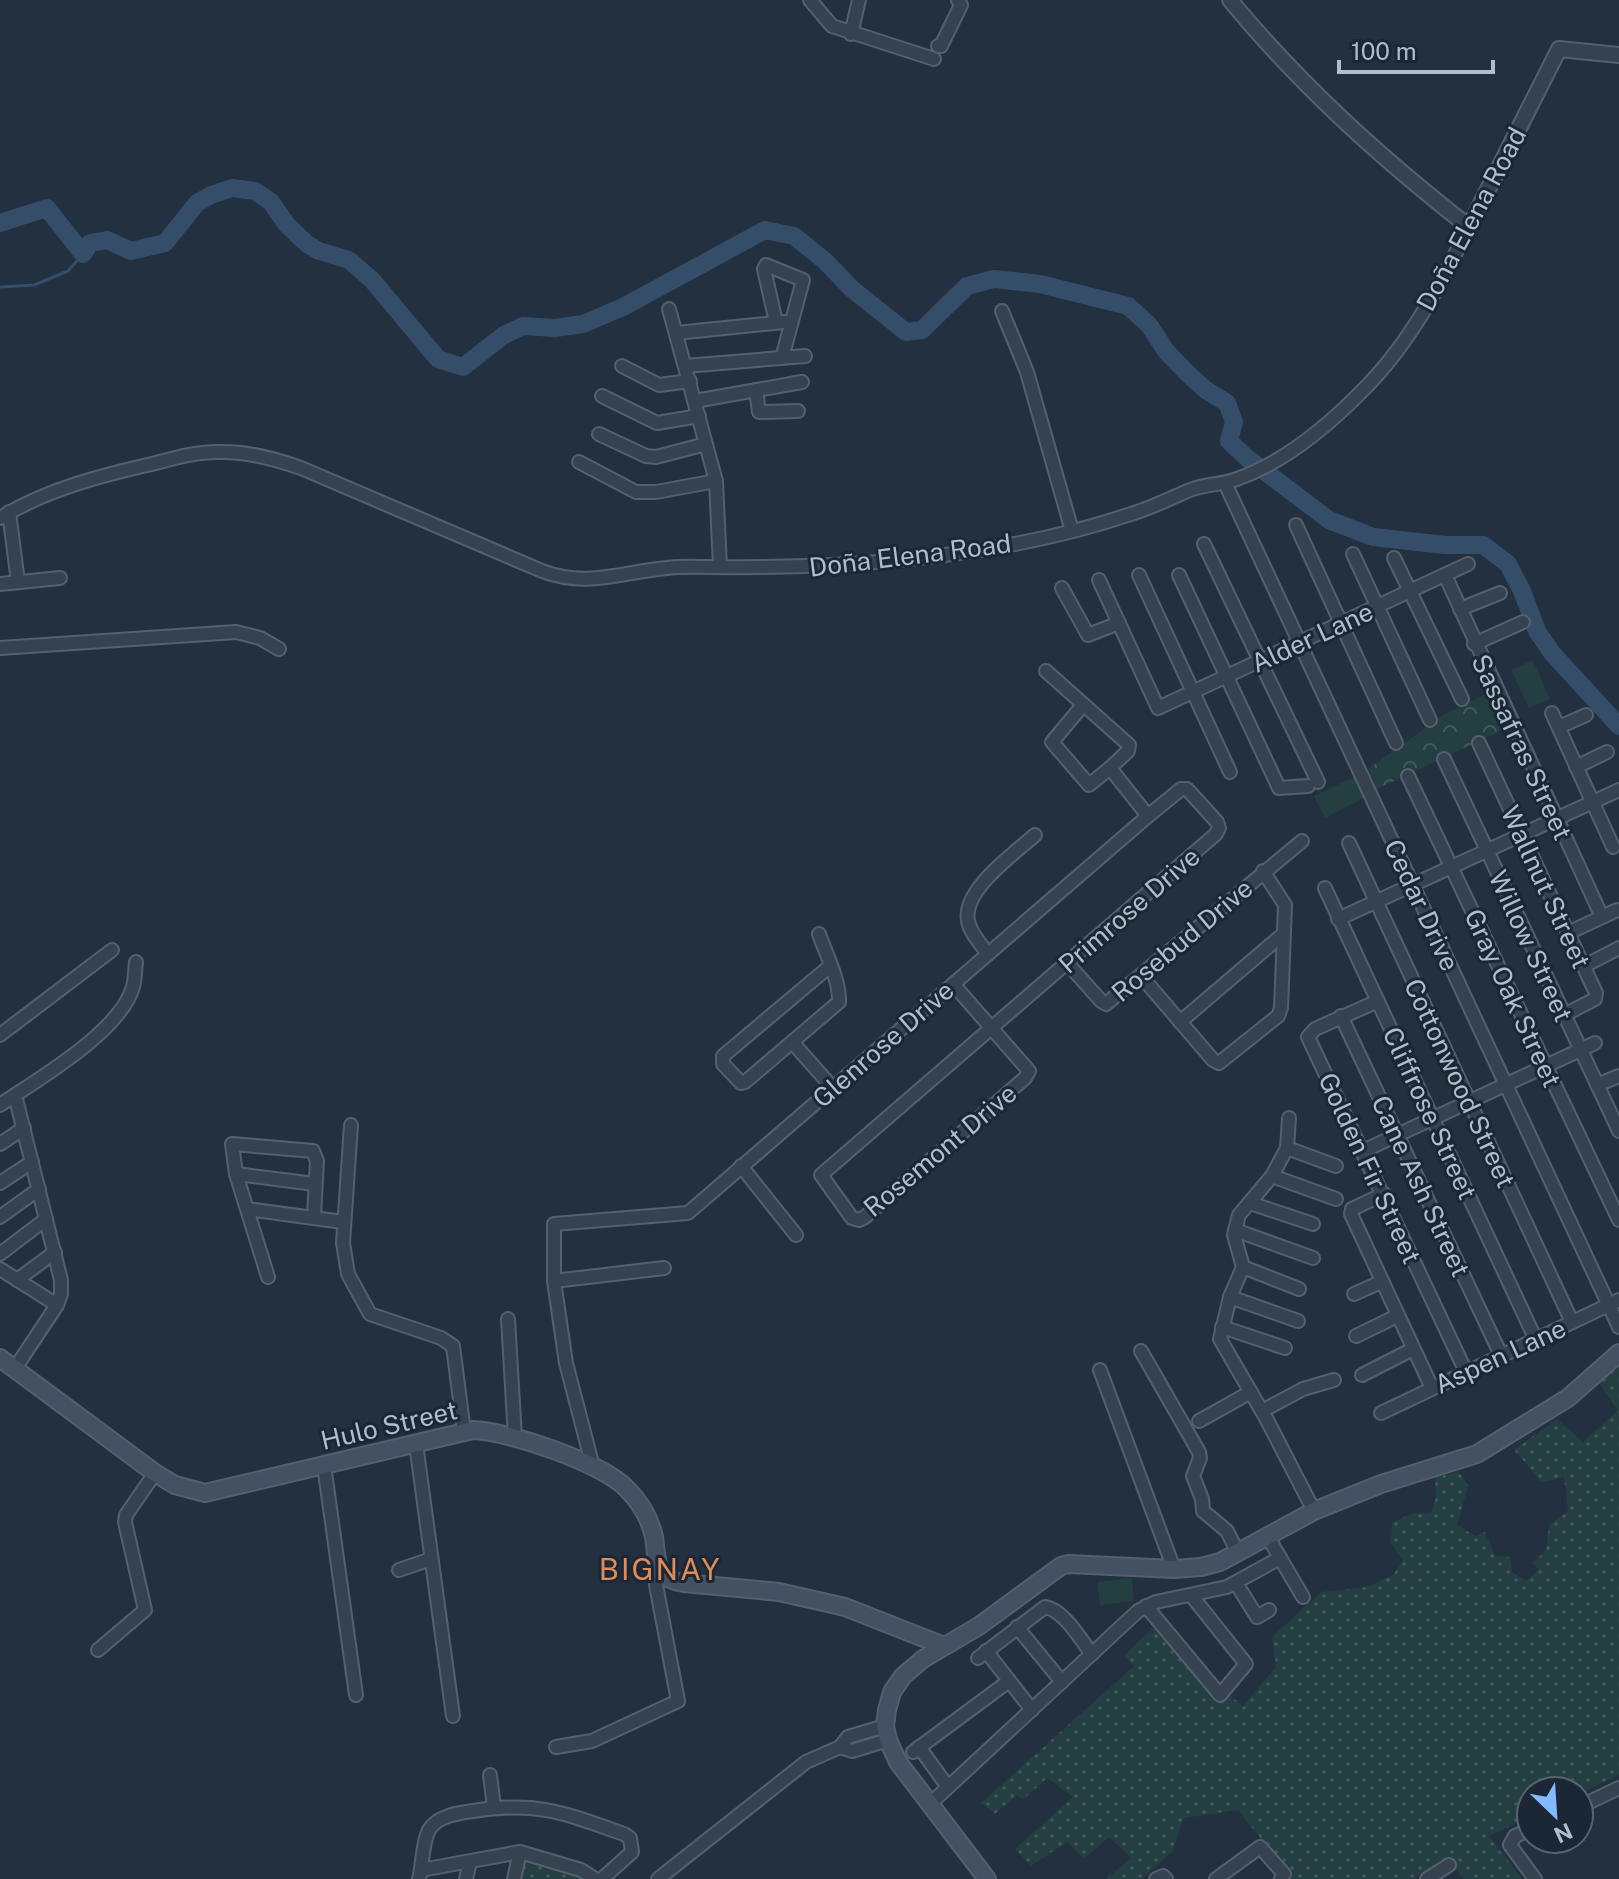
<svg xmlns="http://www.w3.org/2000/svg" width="1619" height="1879" font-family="'Public Sans',sans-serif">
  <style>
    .grass { fill: url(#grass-dots) }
    .park { fill: url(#park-crowns) }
    .pitch { fill: #243f41 }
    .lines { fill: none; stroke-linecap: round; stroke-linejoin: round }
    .stream { stroke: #344d69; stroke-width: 3 }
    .river { stroke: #344d69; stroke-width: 18 }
    .minor-casing { stroke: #54606e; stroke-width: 16 }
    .tertiary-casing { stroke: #54606e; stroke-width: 18 }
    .secondary-casing { stroke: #54606e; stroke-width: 20 }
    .minor { stroke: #364250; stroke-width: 12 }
    .tertiary { stroke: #364250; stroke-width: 14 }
    .secondary { stroke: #445163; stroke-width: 16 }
    .labels { text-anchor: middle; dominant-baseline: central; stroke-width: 6; stroke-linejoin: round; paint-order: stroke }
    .street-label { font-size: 26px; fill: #b2bdcb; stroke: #1b2735 }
    .quarter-label { font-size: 30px; letter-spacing: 2px; fill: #de8c59; stroke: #1b2735 }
  </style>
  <defs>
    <pattern id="grass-dots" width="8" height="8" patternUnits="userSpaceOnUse" patternTransform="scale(2)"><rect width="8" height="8" fill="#243f41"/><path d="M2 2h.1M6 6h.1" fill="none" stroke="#41595b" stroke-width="1.8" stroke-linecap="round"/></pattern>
    <pattern id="park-crowns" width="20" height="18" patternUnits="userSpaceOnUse" patternTransform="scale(2)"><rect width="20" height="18" fill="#243f41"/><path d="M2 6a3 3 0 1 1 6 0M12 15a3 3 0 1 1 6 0" fill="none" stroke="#41595b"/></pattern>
  </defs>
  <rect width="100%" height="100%" fill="#223040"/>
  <g class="grass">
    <polygon points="1619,1364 1619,1775 1579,1794 1579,1791 1531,1791 1531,1816 1489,1836 1522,1879 1464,1879 1447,1857 1414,1879 1293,1879 1238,1810 1184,1818 1172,1852 1142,1879 1106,1879 1131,1858 1109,1837 1084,1859 1067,1842 1031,1866 1015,1849 1073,1797 1047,1778 1023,1800 1017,1795 995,1814 981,1803 1134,1666 1124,1656 1156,1625 1220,1703 1230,1695 1243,1706 1276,1667 1272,1637 1321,1592 1367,1587 1393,1575 1403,1560 1390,1542 1392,1523 1411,1514 1432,1512 1436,1495 1435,1477 1459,1472 1468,1486 1457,1525 1475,1536 1485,1532 1495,1556 1510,1557 1512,1572 1526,1581 1538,1570 1533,1563 1546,1550 1549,1525 1568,1511 1564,1477 1542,1482 1514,1450 1557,1419 1583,1442 1618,1410 1598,1382"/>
    <polygon points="525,1856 593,1879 519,1879"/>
  </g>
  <polygon class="park" points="1494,690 1511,726 1377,789 1368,769 1445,714"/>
  <g class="pitch">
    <polygon points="1533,660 1550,699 1529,708 1511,670"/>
    <polygon points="1356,776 1366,797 1325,818 1314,796"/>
    <polygon points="1132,1578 1134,1601 1100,1605 1097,1582"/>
  </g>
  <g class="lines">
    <polyline class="stream" points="0,287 34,285 68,271 83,254"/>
    <polyline class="river" points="0,223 47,208 83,254 90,243 107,240 131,251 165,243 197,203 211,195 232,188 255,191 271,202 287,225 307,244 319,251 349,260 372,280 438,359 463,367 504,335 523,326 555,328 583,324 623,307 765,230 794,236 825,261 852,289 906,332 922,330 967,286 994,279 1040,284 1128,306 1149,325 1166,351 1187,373 1206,390 1227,403 1234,422 1229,441 1247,458 1329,520 1373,537 1445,545 1483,545 1508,564 1522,591 1537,631 1552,653 1619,726"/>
    <g class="minor-casing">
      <g id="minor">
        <polyline points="810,0 832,26 934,59"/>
        <polyline points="851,34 859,0"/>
        <polyline points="938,46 941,46 961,5 958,0"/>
        <polyline points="669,309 716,481 720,567"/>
        <polyline points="1002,311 1027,372 1072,531"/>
        <polyline points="776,322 764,269 766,265 803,280 782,358"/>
        <polyline points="676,333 784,322"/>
        <polyline points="622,366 659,385 690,381"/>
        <polyline points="685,366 805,356"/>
        <polyline points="756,390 759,412 798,411"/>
        <polyline points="602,396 657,423 699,416"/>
        <polyline points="695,401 802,382"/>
        <polyline points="599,434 646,456 656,457 706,444"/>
        <polyline points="579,462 636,492 656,492 716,481"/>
        <polyline points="1225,483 1619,1327"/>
        <polyline points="9,512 18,582"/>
        <path d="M0,518c47,-29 103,-43 156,-55 22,-6 44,-12 67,-11 27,0 52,7 78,16l241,103c45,17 79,1 125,-3 14,-2 28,-1 42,-1 138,2 293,-9 425,-54 19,-6 37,-15 56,-23 15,-6 31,-5 47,-11 48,-17 92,-54 127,-90 46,-46 76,-104 105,-162"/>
        <polyline points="1296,525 1396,743"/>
        <polyline points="1204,544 1318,782"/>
        <polyline points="1353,554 1430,720"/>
        <polyline points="1394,558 1462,699"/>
        <polyline points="1139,575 1230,772"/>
        <polyline points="1179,575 1279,788 1308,786"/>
        <polyline points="1445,575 1602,917"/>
        <polyline points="1099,580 1158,708 1468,564"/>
        <polyline points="0,584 60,578"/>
        <polyline points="1062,588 1088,635 1119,623"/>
        <polyline points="1460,609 1500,593"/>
        <polyline points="1474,644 1523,622"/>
        <polyline points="0,648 236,632 260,638 279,649"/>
        <polyline points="1046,671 1129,745 1128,751 1110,768 1148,816"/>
        <polyline points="1083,705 1052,742 1089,785 1110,768"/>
        <polyline points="1552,713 1613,847"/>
        <polyline points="1559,727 1586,715"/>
        <polyline points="1479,743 1596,993 1595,999 1564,1015"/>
        <polyline points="1444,759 1619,1131"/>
        <polyline points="1576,767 1607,752"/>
        <polyline points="1408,776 1619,1220"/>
        <polyline points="1349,843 1572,1322"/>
        <polyline points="1325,888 1535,1338"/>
        <polyline points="1338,919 1619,790"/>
        <polyline points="1568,933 1617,910"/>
        <path d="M819,934c7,20 21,47 20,68l-94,80 -4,1 -18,-19v-8l107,-90"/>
        <path d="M988,954c-7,-10 -18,-21 -20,-33 -6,-31 46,-67 67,-86"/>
        <polyline points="1068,964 1101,1001 1106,1004 1302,841"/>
        <polyline points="1584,966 1619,948"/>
        <polyline points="1141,976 1213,1060 1219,1063 1278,1016 1281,1008 1285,905 1263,871"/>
        <polyline points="1378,1001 1315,1029 1308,1037 1466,1372"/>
        <polyline points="1341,1016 1501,1355"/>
        <polyline points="1180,1022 1282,935"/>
        <polyline points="0,1035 112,950"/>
        <polyline points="793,1043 832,1087"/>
        <polyline points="1597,1085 1619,1076"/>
        <path d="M0,1105c38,-26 120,-73 133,-118 2,-7 2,-17 3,-25"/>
        <polyline points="1289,1118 1287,1148 1272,1176 1239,1215 1234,1235 1243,1267 1230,1297 1220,1339 1267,1420 1314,1511"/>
        <polyline points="351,1125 343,1243 348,1274 370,1314 441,1338 453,1346 464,1432"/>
        <polyline points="0,1144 24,1128"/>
        <polyline points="1287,1148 1336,1166"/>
        <polyline points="1363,1151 1595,1043"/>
        <polyline points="741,1166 796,1235"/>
        <polyline points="236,1174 315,1184"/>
        <polyline points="1272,1176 1336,1199"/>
        <polyline points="0,1183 32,1162"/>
        <polyline points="1384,1194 1352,1209 1351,1214 1432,1388"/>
        <polyline points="1250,1203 1313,1224"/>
        <polyline points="247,1209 343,1222"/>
        <polyline points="0,1217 39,1189"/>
        <polyline points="1235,1230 1313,1258"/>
        <polyline points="0,1254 46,1219"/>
        <polyline points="1243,1267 1299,1289"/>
        <polyline points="0,1269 57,1305"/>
        <polyline points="268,1277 236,1174 232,1144 313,1151 317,1161 314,1216"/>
        <polyline points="17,1280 55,1252"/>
        <polyline points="554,1281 664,1268"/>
        <polyline points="1354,1294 1381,1282"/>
        <polyline points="1230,1297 1298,1321"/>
        <polyline points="508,1319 515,1438"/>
        <polyline points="1222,1327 1285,1348"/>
        <polyline points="1356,1336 1397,1316"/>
        <polyline points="1141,1351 1199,1452 1200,1458 1193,1476 1202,1499 1203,1511 1227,1531 1238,1553"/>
        <polyline points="14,1370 57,1305 61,1294 61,1280 15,1095"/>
        <polyline points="1100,1370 1174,1569"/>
        <polyline points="1362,1375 1413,1349"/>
        <polyline points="1262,1411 1303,1389 1334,1380"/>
        <polyline points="1381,1413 1619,1300"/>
        <polyline points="1199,1421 1251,1392"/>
        <polyline points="416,1444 453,1716"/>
        <polyline points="324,1465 356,1695"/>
        <polyline points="593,1467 566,1363 554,1281 554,1224 688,1213 1148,816 1181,789 1187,789 1217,822 1219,828 1216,834 821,1175 852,1218 859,1220 865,1217 1025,1078 1029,1071 953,984"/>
        <polyline points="1272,1544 1303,1597"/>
        <polyline points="399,1570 431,1559"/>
        <polyline points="1236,1583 1257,1617 1269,1610"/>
        <polyline points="1146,1606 1220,1695 1246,1664 1191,1595"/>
        <polyline points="1017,1627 1062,1682"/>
        <polyline points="98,1650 145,1610 125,1522 126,1515 155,1473"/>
        <polyline points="986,1651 1032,1710"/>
        <path d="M978,1658l67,-51c19,3 35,32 47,47"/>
        <polyline points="556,1747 592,1741 678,1701 656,1585 660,1570"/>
        <polyline points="840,1747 852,1751 888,1740"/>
        <polyline points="919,1747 948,1787"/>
        <polyline points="913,1752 1009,1681"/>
        <polyline points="490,1775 494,1807"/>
        <polyline points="930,1804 1138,1611 1156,1602 1227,1587 1280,1558"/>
        <polyline points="1579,1807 1619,1788"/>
        <polyline points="1531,1829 1515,1836 1510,1845 1535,1879"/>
        <polyline points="421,1870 520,1852"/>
        <path d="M419,1879c4,-15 3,-36 10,-49 8,-14 29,-17 44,-19 65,-10 91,2 151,23l6,4 2,14 -30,27"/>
        <polyline points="466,1879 470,1862"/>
        <polyline points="514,1879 520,1852 581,1870 595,1879"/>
        <polyline points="658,1879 806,1762 840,1747 848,1737 885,1726"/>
        <polyline points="1156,1879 1163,1876 1166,1879"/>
        <polyline points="1216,1879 1260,1847 1284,1874 1281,1879"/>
        <polyline points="1427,1879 1449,1865"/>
      </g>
    </g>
    <g class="tertiary-casing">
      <path id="tertiary" d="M1230,0c71,86 151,158 239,227l90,-178 60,6"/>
    </g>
    <g class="secondary-casing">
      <g id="secondary">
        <path d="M0,1358l155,115 20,12 30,8 268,-63c35,1 130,33 154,59 13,13 23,30 27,48 2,11 1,27 8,36 6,7 14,9 22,10l95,9 66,15 99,39"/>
        <polyline points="987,1879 898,1762 888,1740 885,1726 887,1710 892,1692 903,1676 923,1659 979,1626 1061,1566 1068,1564 1174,1569 1201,1567 1220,1562 1314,1511 1381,1484 1477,1454 1568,1398 1619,1353"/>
      </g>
    </g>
    <use href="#minor" class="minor"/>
    <use href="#tertiary" class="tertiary"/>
    <use href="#secondary" class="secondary"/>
  </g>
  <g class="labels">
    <g class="street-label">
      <text transform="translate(1471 219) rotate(-62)">Doña Elena Road</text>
      <text transform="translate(910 555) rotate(-7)">Doña Elena Road</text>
      <text transform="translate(1312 637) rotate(-25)">Alder Lane</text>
      <text transform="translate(1522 747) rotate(65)">Sassafras Street</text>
      <text transform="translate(1546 887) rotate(65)">Wallnut Street</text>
      <text transform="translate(1422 905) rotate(65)">Cedar Drive</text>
      <text transform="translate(1129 910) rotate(-41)">Primrose Drive</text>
      <text transform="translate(1182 940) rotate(-40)">Rosebud Drive</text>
      <text transform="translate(1531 946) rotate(65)">Willow Street</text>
      <text transform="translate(1513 998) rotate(65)">Gray Oak Street</text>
      <text transform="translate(883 1044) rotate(-41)">Glenrose Drive</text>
      <text transform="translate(1460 1083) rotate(65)">Cottonwood Street</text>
      <text transform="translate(1430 1113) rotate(65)">Cliffrose Street</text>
      <text transform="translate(940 1150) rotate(-40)">Rosemont Drive</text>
      <text transform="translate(1370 1168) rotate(65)">Golden Fir Street</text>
      <text transform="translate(1421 1186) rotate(65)">Cane Ash Street</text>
      <text transform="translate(1500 1356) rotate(-25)">Aspen Lane</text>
      <text transform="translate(389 1425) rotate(-13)">Hulo Street</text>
    </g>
    <g class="quarter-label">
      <text x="660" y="1569">BIGNAY</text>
    </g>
  </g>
  <g transform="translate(1555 1815) rotate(155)"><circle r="38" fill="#1b2735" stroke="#576371" stroke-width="2"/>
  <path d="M0-6L14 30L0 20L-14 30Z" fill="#83b9ff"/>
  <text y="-12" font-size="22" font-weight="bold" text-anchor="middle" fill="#b2bdcb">N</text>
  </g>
  <path d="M1339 60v12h154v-12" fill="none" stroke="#b2bdcb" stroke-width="4"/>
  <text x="1351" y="60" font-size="24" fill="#b2bdcb" stroke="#1b2735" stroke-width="6" paint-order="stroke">100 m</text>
</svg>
